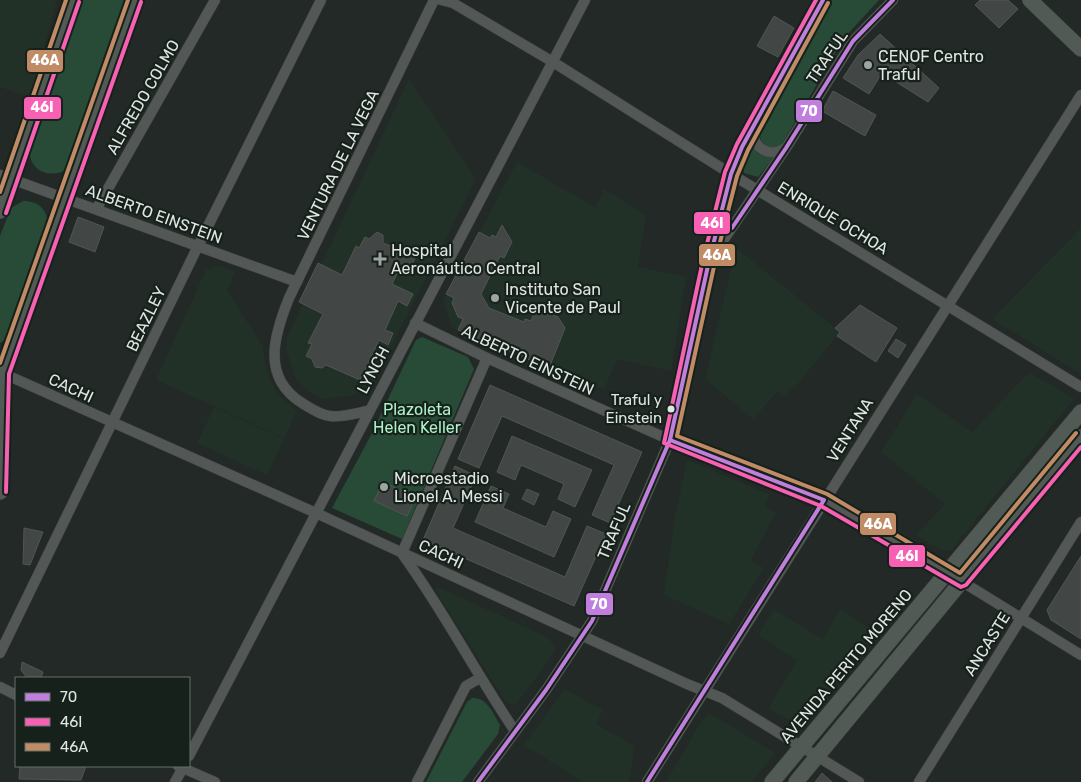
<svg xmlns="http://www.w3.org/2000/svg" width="1081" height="782" font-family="Rubik,sans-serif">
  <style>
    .built { fill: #213128 }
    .green { fill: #284b38 }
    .building { fill: #424644; stroke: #515653 }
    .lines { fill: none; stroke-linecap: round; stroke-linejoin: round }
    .street-casing { stroke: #3f4441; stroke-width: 11 }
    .secondary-casing { stroke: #3f4441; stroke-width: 16 }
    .street { stroke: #535755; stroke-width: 10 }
    .secondary { stroke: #525a56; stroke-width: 15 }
    .bus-1-casing { stroke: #17211b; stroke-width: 8 }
    .bus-2-casing { stroke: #17211b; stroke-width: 8 }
    .bus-3-casing { stroke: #17211b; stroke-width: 8 }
    .bus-1 { stroke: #c07fdc; stroke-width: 4 }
    .bus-2 { stroke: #f860b3; stroke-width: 4 }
    .bus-3 { stroke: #c18c65; stroke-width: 4 }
    .poi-dot { fill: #9ea4a0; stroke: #17211b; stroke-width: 2 }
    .bus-dot { fill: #e0e6e2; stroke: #17211b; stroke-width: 2 }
    .labels { text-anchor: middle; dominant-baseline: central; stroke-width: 4.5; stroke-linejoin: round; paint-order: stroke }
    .bus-label { font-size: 15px; fill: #e0e6e2; stroke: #17211b; text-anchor: end }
    .poi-label { font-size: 16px; fill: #e0e6e2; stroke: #17211b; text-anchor: start }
    .street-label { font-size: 16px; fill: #e0e6e2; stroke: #17211b }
    .park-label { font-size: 16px; fill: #acf3c9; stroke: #17211b }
    .line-badge { stroke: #17211b; stroke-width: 2 }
    .badge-label { font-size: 14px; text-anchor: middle; font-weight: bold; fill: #fff }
  </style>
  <rect width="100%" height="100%" fill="#232926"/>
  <g class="built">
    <polygon points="0,0 57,0 31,98 0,87"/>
    <polygon points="409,79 476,179 371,387 354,395 323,399 308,391 296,380 287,352 287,338"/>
    <polygon points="517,162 595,207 604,189 646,215 638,267 686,277 671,371 617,359 604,390 452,328 443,301"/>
    <polygon points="1081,228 1081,374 992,319"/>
    <polygon points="736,248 840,332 796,386 784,396 778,391 753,419 705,379"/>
    <polygon points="219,266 235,271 227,291 262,345 268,376 278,394 297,411 284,438 156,380 206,270"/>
    <polygon points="1029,372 1074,399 951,550 942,551 916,535 945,504 881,452 917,394 972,432"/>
    <polygon points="214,407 284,439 267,475 197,443"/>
    <polygon points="687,460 769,494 765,507 776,512 751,560 764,568 729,624 664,595 674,522"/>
    <polygon points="438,587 549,638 556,650 515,706 505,701 435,590"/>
    <polygon points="840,609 878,633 804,721 794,722 768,709 797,660 758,635 774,610 823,639"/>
    <polygon points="565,689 603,710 596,724 635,746 629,782 583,782 524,745"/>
    <polygon points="709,713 775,753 752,782 666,782 701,722"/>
  </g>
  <g class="green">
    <path d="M83,0h46l-61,169c-22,12 -42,-1 -38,-25z"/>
    <path d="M832,0h47l-35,38 -62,106 -8,4c-10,-2 -14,-5 -14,-16z"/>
    <polygon points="752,147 759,154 773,158 758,177 744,173 742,164"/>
    <path d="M23,201c17,0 26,10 24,27l-38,108 -9,7v-107l11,-28z"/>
    <polygon points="422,337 468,357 474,369 402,539 332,508 371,435 416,340"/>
    <path d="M472,698c15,-1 21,15 28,27l-2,9 -36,48h-36l41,-80z"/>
  </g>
  <g class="building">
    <polygon points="980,0 1008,0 1018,9 999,28 975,5"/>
    <polygon points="774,16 794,28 778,57 757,46"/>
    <polygon points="880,34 939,88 928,102 882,73 869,94 843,78 858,55"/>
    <polygon points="833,91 876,115 865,136 822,111"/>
    <polygon points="78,217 104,227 95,252 69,242"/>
    <polygon points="502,225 512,242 504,258 500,256 481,294 489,308 524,322 525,319 531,321 536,308 558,317 565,328 549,368 458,330 463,319 458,317 452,303 454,298 446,294 479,232 490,238 492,235 496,237"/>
    <polygon points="377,232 383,235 383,243 416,256 411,267 402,263 392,284 413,294 407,306 398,301 385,330 393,333 388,345 379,340 360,380 326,365 322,368 315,367 312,359 306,356 312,344 308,343 323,314 299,302 318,263 342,275 356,246 359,248 365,237 369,239"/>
    <polygon points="860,305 897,328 876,362 837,336 840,332 835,328"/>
    <polygon points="896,339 906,345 898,358 888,351"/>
    <polygon points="490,385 642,452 610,523 592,515 614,465 502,416 479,468 458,459"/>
    <polygon points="512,436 592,470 575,507 558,499 564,484 521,465 515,480 497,472"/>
    <polygon points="455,466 476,476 453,528 565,577 587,526 606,534 574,606 423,540"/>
    <polygon points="383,482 416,497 407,516 374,501"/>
    <polygon points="491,486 509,494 503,508 546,527 553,511 571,519 554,557 475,522"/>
    <polygon points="527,489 539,494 534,505 522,499"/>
    <polygon points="24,528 43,532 30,565 23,564"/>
    <polygon points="1081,556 1081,639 1051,620 1047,610"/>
    <polygon points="22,662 43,672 41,678 27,678 21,670"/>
    <polygon points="20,766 86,766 81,780 19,779"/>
    <polygon points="822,773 832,782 815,782"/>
  </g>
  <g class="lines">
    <g class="street-casing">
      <g id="street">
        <polyline points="441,0 453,3 553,62 731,174 1081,387"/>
        <path d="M754,127c-4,20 15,32 31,21"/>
        <polyline points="0,175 297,282"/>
        <polyline points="97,208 215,0"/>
        <polyline points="714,254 786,148 853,41 893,0"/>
        <polyline points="415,323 487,358 670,440 824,500 961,581 1081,655"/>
        <polyline points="0,372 316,513 687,684 722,698 859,782"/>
        <path d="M368,411c-12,2 -26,7 -38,5 -10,-1 -20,-8 -28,-13 -41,-26 -28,-68 -13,-105l145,-298"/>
        <polyline points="402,553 487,358"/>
        <path d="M403,555c41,56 73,119 112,176"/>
        <polyline points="0,653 198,246 321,0"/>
        <polyline points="0,687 16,695"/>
        <polyline points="189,756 585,0"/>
        <polyline points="178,766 215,782"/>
        <polyline points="175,782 184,766"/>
        <polyline points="417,782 466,686 480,678"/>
        <polyline points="478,782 546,690 592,621 670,440 709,261 731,174 742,147 823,0"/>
        <polyline points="647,782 1081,95"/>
        <polyline points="919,782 1081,522"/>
      </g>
    </g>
    <g class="secondary-casing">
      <g id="secondary">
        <polyline points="1030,0 1081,49"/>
        <polyline points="0,211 73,0"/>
        <polyline points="0,492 3,373 135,0"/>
        <polyline points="772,782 1081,412"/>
        <polyline points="796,782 1081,437"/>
      </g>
    </g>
    <use href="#street" class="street"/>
    <use href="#secondary" class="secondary"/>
    <g class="bus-1-casing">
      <g id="bus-1">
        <polyline points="732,228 786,148 853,41 893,0"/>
        <polyline points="478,782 546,690 592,621 670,440 709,261 731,174 742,147 823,0"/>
        <polyline points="647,782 824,500 670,440"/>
      </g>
    </g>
    <g class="bus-2-casing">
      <g id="bus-2">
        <polyline points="816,0 737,144 725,172 703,260 664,443 821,506 961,587 966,585 1081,447"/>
        <polyline points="6,213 79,2"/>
        <polyline points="6,492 9,374 141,2"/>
      </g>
    </g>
    <g class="bus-3-casing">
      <g id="bus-3">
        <polyline points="828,3 748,150 737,176 715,262 677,436 827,494 960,573 1076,433"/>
        <polyline points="0,192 66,0"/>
        <polyline points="0,363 128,0"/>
      </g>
    </g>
    <use href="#bus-1" class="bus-1"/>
    <use href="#bus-2" class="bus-2"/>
    <use href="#bus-3" class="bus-3"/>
  </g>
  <g class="poi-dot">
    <circle cx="868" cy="65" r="5"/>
    <path d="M377.5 251.5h5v5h5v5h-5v5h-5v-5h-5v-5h5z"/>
    <circle cx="495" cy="298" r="5"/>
    <circle cx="384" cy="487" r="5"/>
  </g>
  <circle class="bus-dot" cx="671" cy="409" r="4.5"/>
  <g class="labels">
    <g class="bus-label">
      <text x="662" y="400">Traful y<tspan x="662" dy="18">Einstein</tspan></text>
    </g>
    <g class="poi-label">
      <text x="878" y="56">CENOF Centro<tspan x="878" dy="18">Traful</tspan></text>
      <text x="391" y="250">Hospital<tspan x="391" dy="18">Aeronáutico Central</tspan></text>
      <text x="505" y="289">Instituto San<tspan x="505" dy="18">Vicente de Paul</tspan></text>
      <text x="394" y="478">Microestadio<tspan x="394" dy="18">Lionel A. Messi</tspan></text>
    </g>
    <g class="street-label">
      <text transform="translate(827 57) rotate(-56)">TRAFUL</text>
      <text transform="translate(143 97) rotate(-60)">ALFREDO COLMO</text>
      <text transform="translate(338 165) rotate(-64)">VENTURA DE LA VEGA</text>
      <text transform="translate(154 214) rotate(20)">ALBERTO EINSTEIN</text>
      <text transform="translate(833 218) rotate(31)">ENRIQUE OCHOA</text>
      <text transform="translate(146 319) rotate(-64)">BEAZLEY</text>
      <text transform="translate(528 360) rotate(25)">ALBERTO EINSTEIN</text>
      <text transform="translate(373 370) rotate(-62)">LYNCH</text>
      <text transform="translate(71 388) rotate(25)">CACHI</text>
      <text transform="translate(850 430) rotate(-58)">VENTANA</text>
      <text transform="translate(614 531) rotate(-67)">TRAFUL</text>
      <text transform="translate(441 554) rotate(25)">CACHI</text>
      <text transform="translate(987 644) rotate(-58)">ANCASTE</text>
      <text transform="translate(846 666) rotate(-50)">AVENIDA PERITO MORENO</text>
    </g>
    <g class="park-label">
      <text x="417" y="409">Plazoleta<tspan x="417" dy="18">Helen Keller</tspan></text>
    </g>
  </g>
  <g class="line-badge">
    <rect x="26" y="49" width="38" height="24" rx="5" fill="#c18c65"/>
    <rect x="23" y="96" width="39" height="24" rx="5" fill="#f860b3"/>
    <rect x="795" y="99" width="28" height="24" rx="5" fill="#c07fdc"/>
    <rect x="693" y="211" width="38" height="24" rx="5" fill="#f860b3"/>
    <rect x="698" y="243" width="38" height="24" rx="5" fill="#c18c65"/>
    <rect x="859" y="512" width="38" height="24" rx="5" fill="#c18c65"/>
    <rect x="888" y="544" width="38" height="24" rx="5" fill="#f860b3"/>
    <rect x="585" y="592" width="29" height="24" rx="5" fill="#c07fdc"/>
  </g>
  <g class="badge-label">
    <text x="45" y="65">46A</text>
    <text x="42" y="112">46I</text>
    <text x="809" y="116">70</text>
    <text x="712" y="228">46I</text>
    <text x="717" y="260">46A</text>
    <text x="878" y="529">46A</text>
    <text x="907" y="561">46I</text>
    <text x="599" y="609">70</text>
  </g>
  <rect x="15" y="677" width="175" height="90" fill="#17211b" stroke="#67706b"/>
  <rect x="25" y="693" width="25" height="8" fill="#c07fdc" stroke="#67706b"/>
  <text x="60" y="702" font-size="15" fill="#e0e6e2">70</text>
  <rect x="25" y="718" width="25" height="8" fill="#f860b3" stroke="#67706b"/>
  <text x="60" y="727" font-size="15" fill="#e0e6e2">46I</text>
  <rect x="25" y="743" width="25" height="8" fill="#c18c65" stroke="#67706b"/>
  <text x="60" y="752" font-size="15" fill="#e0e6e2">46A</text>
</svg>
